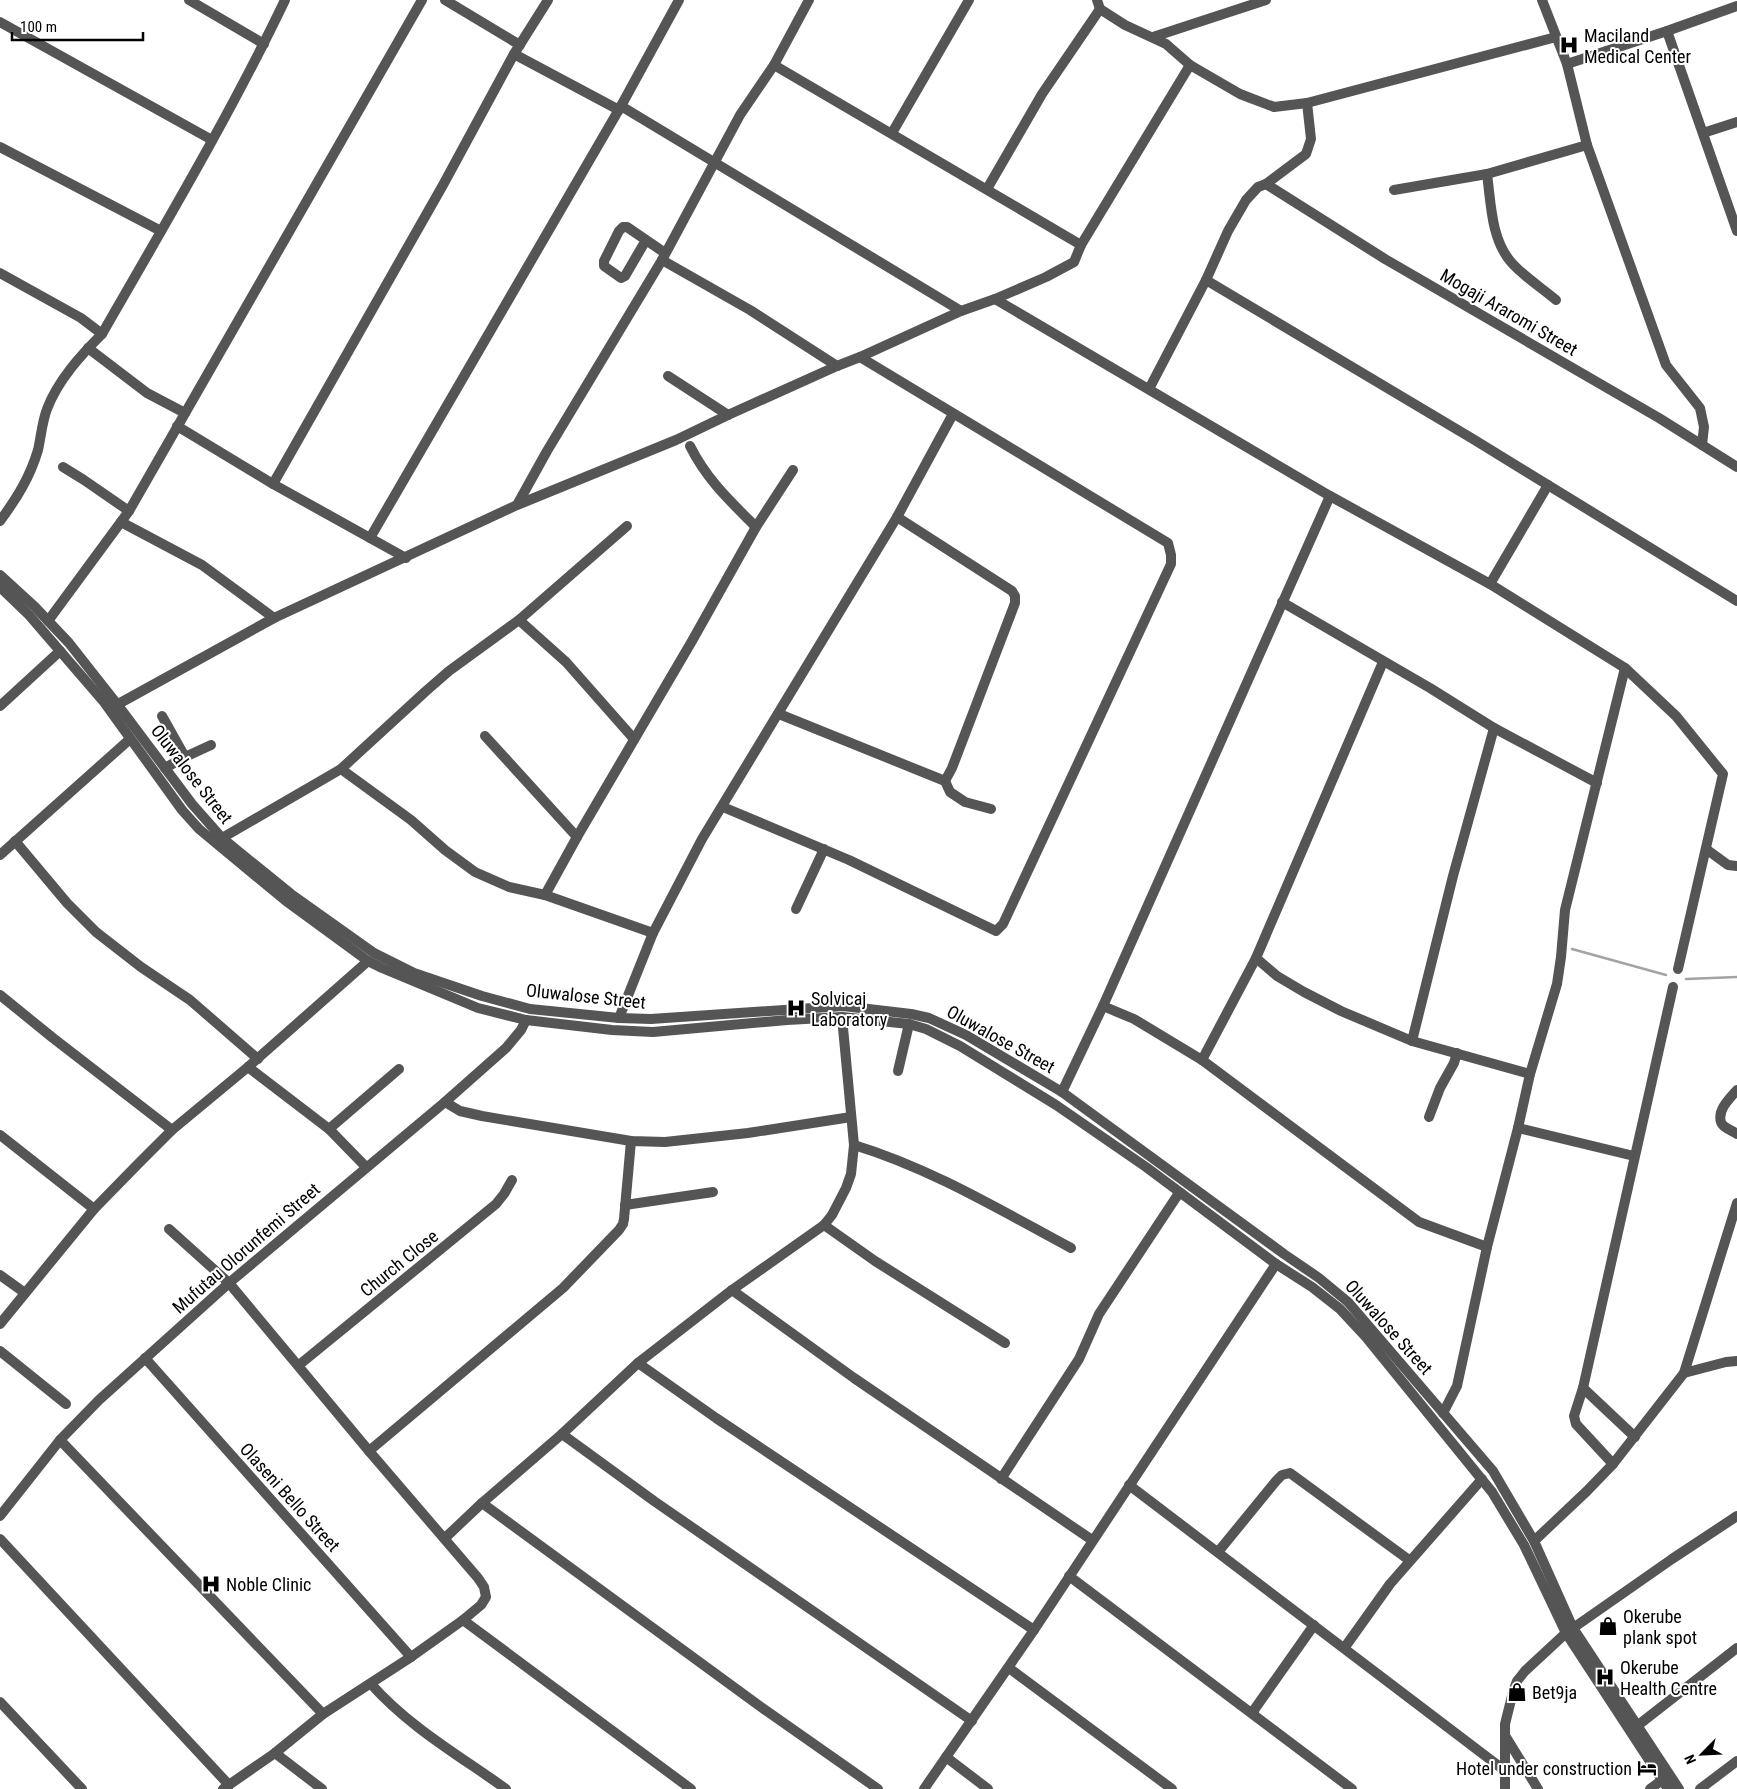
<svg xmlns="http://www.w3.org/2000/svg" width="1737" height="1789" font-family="'Roboto Condensed',sans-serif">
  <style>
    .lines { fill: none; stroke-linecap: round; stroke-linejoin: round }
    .stream { stroke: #a3a3a3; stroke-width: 2.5 }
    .minor { stroke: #555; stroke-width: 10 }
    .tertiary { stroke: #555; stroke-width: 10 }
    .labels { text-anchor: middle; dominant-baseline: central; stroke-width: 4; stroke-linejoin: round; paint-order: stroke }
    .poi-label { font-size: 18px; fill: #000; stroke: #fff; text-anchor: start }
    .street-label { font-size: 18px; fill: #000; stroke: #fff }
  </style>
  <rect width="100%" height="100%" fill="#fff"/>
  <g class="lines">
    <g class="stream">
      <polyline points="1572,949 1666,975"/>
      <polyline points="1686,979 1737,977"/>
    </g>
    <g class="minor">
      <polyline points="189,0 264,44"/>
      <polyline points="445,0 520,45"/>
      <polyline points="1097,0 1100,9 1125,25 1166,44 1190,65 1240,94 1274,107 1307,103 1556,37"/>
      <polyline points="1542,0 1567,64 1587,145 1666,365 1700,408 1704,427 1702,445"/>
      <polyline points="0,22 212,140"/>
      <polyline points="1667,31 1737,231"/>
      <polyline points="1153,37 1266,0"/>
      <polyline points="514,54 619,110"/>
      <polyline points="1567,64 1667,31 1737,6"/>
      <polyline points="774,65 1081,245"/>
      <polyline points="621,106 961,311"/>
      <polyline points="892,133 969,0"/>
      <polyline points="1703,133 1737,122"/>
      <polyline points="0,147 161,231"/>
      <path d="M1487,174c4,29 4,65 24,88 12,14 31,26 45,38"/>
      <polyline points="1266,184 1385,259 1659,418 1737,467"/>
      <polyline points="987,189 1042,94 1100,9"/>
      <polyline points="1394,190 1487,174 1587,145"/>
      <polyline points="646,240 625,276 621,278 604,266 604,261 619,231 623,227 627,227 665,253"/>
      <polyline points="662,260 750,310 837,366"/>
      <polyline points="0,273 81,318 102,334"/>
      <polyline points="1206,280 1473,439 1737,601"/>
      <polyline points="995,299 1330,496 1490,584 1625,668 1676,716 1723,774 1678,969"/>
      <polyline points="88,348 147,393 185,413"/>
      <polyline points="668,376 728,415"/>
      <polyline points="1149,389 1206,280 1228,231 1246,200 1258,187 1266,184 1306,154 1311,139 1307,103"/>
      <polyline points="177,426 273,484 406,558"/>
      <path d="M690,446c17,34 40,55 66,81"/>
      <polyline points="63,467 84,480 129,511"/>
      <polyline points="273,484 443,185 514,54 548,0"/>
      <polyline points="517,505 547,451 662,260 740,115 774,65 809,0"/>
      <polyline points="897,517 1012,591 1015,596 1015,603 952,768 945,781"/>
      <path d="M0,521c17,-23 30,-44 38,-71 3,-13 4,-28 9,-41 11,-29 34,-54 55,-75 63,-110 128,-219 183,-334"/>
      <polyline points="121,522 202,565 274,618"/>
      <polyline points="370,538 621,106 679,0"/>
      <polyline points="1490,584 1548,485"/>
      <polyline points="1282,602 1430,688 1494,728 1597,783"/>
      <polyline points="519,620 566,662 634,739"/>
      <polyline points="48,621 129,511 422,0"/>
      <polyline points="0,706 60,651"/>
      <polyline points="111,708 274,618 517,505 676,440 728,415 837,366 860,357 961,311 995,299 1046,277 1074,262 1081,245 1190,65"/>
      <polyline points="779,714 945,781 950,792 965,802 991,809"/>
      <polyline points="162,716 185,757 165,768"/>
      <polyline points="485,736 577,837"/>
      <polyline points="185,757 211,745"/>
      <polyline points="341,769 411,820 445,850 475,872 509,887 545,895 653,933"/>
      <polyline points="723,807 849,860 996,931 1003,924 1171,564 1171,555 1168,543 860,357"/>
      <polyline points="222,838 341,769 426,691 449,671 519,620 627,526"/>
      <polyline points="15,841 67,903 96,932 141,967 190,1000 258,1059"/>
      <polyline points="1706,849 1728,865 1737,866"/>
      <polyline points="0,855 130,739"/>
      <polyline points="545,895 577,837 692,641 756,527 793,470"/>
      <polyline points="796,909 824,849"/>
      <polyline points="1256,958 1277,976 1304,992 1341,1011 1412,1041 1530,1074"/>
      <polyline points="0,995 53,1038 172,1130"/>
      <polyline points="1103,1006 1134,1019 1202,1060 1419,1222 1487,1247"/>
      <polyline points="619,1018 653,933 702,839 897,517 953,414"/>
      <polyline points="1412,1041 1453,876 1494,728"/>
      <polyline points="1202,1060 1256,958 1383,662"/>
      <polyline points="248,1067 329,1129 366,1167"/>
      <polyline points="898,1071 909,1024"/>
      <path d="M1737,1090c-7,8 -20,20 -16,32 1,5 12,9 16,12"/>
      <polyline points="1062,1092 1103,1006 1330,496"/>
      <polyline points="445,1102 460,1111 482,1116 631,1141 665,1142 748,1133 851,1117"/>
      <polyline points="1429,1117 1440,1088 1454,1063 1457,1053"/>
      <polyline points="1518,1128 1634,1156"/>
      <polyline points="329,1129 399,1069"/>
      <polyline points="0,1135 94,1209"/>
      <path d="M854,1145c76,23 146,65 217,103"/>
      <polyline points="625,1205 713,1192"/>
      <polyline points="824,1225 875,1261 1005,1343"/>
      <polyline points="169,1229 229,1283 369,1451 478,1578 484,1587 486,1597 481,1605 463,1620 411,1657 323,1714 275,1753 223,1789"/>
      <polyline points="0,1275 25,1293"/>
      <polyline points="732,1290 854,1378 1092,1540"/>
      <polyline points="0,1324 94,1209 137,1165 172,1130 248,1067 368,961"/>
      <polyline points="0,1351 66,1404"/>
      <polyline points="145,1358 411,1657"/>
      <polyline points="638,1363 716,1418 1034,1630"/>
      <polyline points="299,1365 496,1204 504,1194 512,1180"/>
      <polyline points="1684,1373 1726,1362 1737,1361"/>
      <polyline points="1583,1388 1635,1437"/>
      <polyline points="1443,1413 1457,1386 1487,1247 1518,1128 1530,1074 1557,984 1561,957 1565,910 1625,668"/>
      <polyline points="562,1434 654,1501 972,1721"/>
      <polyline points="60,1440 323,1714"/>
      <polyline points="369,1451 563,1288 619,1230 623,1224 624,1219 631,1141"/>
      <polyline points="1613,1464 1576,1424 1574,1416 1583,1388 1673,987"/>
      <polyline points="1001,1479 1079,1359 1099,1314 1177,1196 1181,1193"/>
      <polyline points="1129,1485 1504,1770"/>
      <polyline points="482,1503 761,1707 878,1789"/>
      <polyline points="0,1516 60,1440 99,1400 229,1283 445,1102 506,1048 521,1030 526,1020"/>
      <polyline points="445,1538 482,1503 562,1434 638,1363 732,1290 824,1225 832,1215 846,1188 851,1174 854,1145 842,1017"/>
      <polyline points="0,1539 229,1785"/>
      <polyline points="1534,1541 1587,1491 1613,1464 1684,1373 1737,1203"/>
      <polyline points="1218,1552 1276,1481 1282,1475 1290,1473 1409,1560"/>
      <polyline points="1069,1576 1352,1789"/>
      <polyline points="463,1620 691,1789"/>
      <polyline points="1345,1647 1390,1584 1482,1479"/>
      <polyline points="1009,1668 1172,1789"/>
      <path d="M371,1684c38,43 89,72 135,105"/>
      <polyline points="0,1702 82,1789"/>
      <polyline points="1254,1713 1254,1710 1314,1625"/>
      <polyline points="1637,1726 1737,1648"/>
      <polyline points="1506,1737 1538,1789"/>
      <polyline points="275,1753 322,1789"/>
      <polyline points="946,1757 988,1789"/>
      <polyline points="924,1789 1034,1630 1276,1264"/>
      <polyline points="1505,1789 1505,1724 1513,1692 1517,1681 1525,1671 1566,1633 1672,1559 1737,1516"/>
      <polyline points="1650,1789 1669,1775"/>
      <polyline points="1700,1789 1737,1761"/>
    </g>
    <g class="tertiary">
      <polyline points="0,575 35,607 69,643 117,704 192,804 222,838 291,894 374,953 414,973 482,996 530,1009 619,1018 651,1019 843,1006 911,1014 929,1018 966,1035 1062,1092 1284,1254 1319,1278 1348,1302 1493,1471 1534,1541 1573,1628 1679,1789"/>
      <polyline points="0,587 29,615 104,702 182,810 199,829 286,901 368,961 382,968 478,1008 526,1020 612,1030 653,1032 787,1020 842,1017 909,1024 926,1029 960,1046 1056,1105 1146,1167 1276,1264 1312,1287 1340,1309 1366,1337 1492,1492 1524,1545 1566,1633 1668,1789"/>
    </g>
  </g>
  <defs>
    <g id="hospital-bare" transform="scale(1.5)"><path d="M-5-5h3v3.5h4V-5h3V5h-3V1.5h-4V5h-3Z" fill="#000" stroke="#fff" stroke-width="2.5" paint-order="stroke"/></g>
    <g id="shop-bare" transform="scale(1.5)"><path d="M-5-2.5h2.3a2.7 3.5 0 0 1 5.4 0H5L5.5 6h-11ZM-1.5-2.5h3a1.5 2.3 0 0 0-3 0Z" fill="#000" stroke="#fff" stroke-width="2.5" paint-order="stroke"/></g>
    <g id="hotel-bare" transform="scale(1.5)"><path d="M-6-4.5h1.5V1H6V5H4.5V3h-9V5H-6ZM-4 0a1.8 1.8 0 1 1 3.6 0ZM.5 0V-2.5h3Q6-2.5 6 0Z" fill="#000" stroke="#fff" stroke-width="2.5" paint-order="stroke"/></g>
  </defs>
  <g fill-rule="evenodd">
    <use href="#hospital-bare" x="1569" y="45"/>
    <use href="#hospital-bare" x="796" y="1008"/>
    <use href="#hospital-bare" x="211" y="1584"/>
    <use href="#shop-bare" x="1608" y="1626"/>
    <use href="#hospital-bare" x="1605" y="1677"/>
    <use href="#shop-bare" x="1517" y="1692"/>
    <use href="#hotel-bare" x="1647" y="1768"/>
  </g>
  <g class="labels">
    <g class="poi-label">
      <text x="1584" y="35">Maciland<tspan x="1584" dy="21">Medical Center</tspan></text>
      <text x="811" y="998">Solvicaj<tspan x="811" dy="21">Laboratory</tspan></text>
      <text x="226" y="1584">Noble Clinic</text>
      <text x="1623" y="1616">Okerube<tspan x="1623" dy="21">plank spot</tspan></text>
      <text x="1620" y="1667">Okerube<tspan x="1620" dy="21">Health Centre</tspan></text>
      <text x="1532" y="1692">Bet9ja</text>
      <text x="1632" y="1768" text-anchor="end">Hotel under construction</text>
    </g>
    <g class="street-label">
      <text transform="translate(1509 312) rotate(30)">Mogaji Araromi Street</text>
      <text transform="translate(192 774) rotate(52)">Oluwalose Street</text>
      <text transform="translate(586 996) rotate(6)">Oluwalose Street</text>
      <text transform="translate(1001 1039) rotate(29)">Oluwalose Street</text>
      <text transform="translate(246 1248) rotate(-41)">Mufutau Olorunfemi Street</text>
      <text transform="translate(399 1263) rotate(-39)">Church Close</text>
      <text transform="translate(1389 1327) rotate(48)">Oluwalose Street</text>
      <text transform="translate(290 1497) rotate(48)">Olaseni Bello Street</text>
    </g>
  </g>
  <g transform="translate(1702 1754) rotate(246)" stroke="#ffffff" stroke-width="4" paint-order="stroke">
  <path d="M0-4L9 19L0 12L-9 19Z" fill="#000000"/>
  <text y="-8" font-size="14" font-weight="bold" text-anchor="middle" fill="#000000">N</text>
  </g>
  <path d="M12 32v8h131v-8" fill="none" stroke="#000000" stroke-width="2.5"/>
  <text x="20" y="32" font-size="15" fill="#000000" stroke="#ffffff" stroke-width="4" paint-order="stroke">100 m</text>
</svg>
